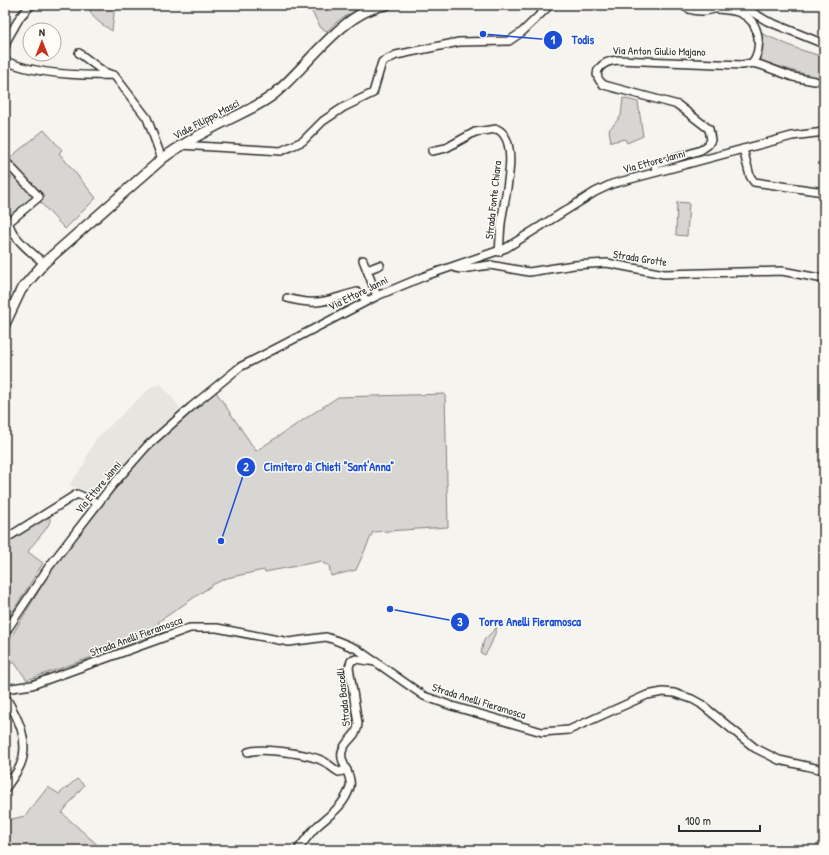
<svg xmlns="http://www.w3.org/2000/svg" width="829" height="855" font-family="'Patrick Hand',sans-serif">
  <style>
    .built { fill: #e6e5e0 }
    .green { fill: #d7d6d2; stroke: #81807e }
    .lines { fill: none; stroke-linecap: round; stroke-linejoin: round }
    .minor-casing { stroke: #2b2b2b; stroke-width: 10 }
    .major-casing { stroke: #2b2b2b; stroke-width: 12 }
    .minor { stroke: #fdfcf7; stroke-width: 7 }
    .major { stroke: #fdfcf7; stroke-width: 9 }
    .labels { text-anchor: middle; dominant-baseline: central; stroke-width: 3; stroke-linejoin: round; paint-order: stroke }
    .street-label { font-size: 11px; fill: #2b2b2b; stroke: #fdfcf7 }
    .leader { fill: none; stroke: #1d4ed8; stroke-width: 1.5 }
    .callout-dot { fill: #1d4ed8; stroke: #fdfcf7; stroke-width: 1.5 }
    .mark-label { font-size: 12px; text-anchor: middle; font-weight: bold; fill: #fff }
    .callout-label { font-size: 12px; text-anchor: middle; font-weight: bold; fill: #1d4ed8; stroke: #fdfcf7; stroke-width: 3; stroke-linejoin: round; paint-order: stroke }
  </style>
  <rect width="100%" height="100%" fill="#f5f4ef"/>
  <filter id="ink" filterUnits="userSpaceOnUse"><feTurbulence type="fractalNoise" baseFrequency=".025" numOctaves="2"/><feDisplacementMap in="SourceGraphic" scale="8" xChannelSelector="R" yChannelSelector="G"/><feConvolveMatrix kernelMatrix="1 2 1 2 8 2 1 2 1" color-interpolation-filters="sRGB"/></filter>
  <g filter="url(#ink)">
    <polygon class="built" points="161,384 180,408 100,490 95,494 69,485 84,465 88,453 97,438 151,387"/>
    <g class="green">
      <path d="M89,5h26l-3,26c-10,-7 -23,-13 -23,-26z"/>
      <polygon points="308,5 366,5 339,20 327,31 321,28"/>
      <polygon points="758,32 798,49 824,57 824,76 813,77 761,61"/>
      <polygon points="623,98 638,102 643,136 627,143 625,139 611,142 609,130 621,116"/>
      <polygon points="44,130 62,150 59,153 96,198 65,229 39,201 42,198 7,160"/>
      <polygon points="15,174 36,196 18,210 5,224 5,183"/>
      <polygon points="677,202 689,203 687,236 676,235"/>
      <polygon points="216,392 256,451 338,397 445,394 448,527 373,532 356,570 331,576 329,565 324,564 322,561 265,572 264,570 227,578 214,584 158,622 165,631 27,680 14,662 7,665 5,663 5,647 47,577 81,531 145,453 179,422"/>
      <path d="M48,516l2,2c2,8 -17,24 -22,34l15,11 -38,61v-79l9,-8z"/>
      <path d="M497,627c-3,10 -6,19 -12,28l-4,-2 3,-13z"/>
      <polygon points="77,779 84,785 62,813 103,850 40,850 38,847 35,850 5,850 5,823 12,819 25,816 48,787 59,794"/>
    </g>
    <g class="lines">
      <g class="minor-casing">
        <g id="minor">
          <path d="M682,5c16,12 33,3 49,0"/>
          <polyline points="740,5 767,21 824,44"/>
          <path d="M718,9c8,1 17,1 24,5 18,8 21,35 10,49"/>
          <polyline points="5,48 7,40 20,17 31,5"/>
          <polyline points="79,53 104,72 110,74"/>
          <path d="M5,61c31,13 75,15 109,14l33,43 15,41"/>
          <polyline points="180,145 281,151 303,141 323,121 344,107 373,93 382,62 396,55 459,42 509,41 522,32 550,5"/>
          <polyline points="743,149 750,176 754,182 824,192"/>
          <path d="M432,151l14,-3 29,-16 22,-3c25,12 6,73 4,95 -1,9 -1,18 -2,28"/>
          <path d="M5,164l2,-1 32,34 -30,25c0,13 25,33 35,41"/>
          <path d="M656,172l-1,-7 3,-1 43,-14 7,-5 3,-5 -2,-11 -31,-24 -74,-20c-16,-13 -1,-24 14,-25l124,5 10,-2 9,2 32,12 22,4"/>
          <polyline points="363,260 377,296"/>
          <polyline points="456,268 461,269 490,265 529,272 574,265 607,263 664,274 782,271 824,279"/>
          <polyline points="367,270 380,265"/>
          <path d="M287,298c32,9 39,2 70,-6l10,8"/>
          <polyline points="5,539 77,494 98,503"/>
          <polyline points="5,633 48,568 110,488 147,446 191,407 240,367 377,296 425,276 506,248 595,192 612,184 792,136 824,132"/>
          <polyline points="5,689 32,685 190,628 217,628 289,642 326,637 335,640 357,649 424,696 452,706 542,732 569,730 647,695 663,692 674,693 692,699 701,704 755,748 779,760 824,770"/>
          <path d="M5,696c12,20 26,45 15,70 -4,8 -10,16 -15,23"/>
          <path d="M248,752c14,-5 61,2 75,9 6,3 10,8 16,11l8,-2"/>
          <path d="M298,850c5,-8 11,-15 17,-22 14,-13 29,-21 35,-41 3,-13 -13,-26 -7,-38 5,-11 15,-13 15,-26l-9,-56 2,-6 5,-2 20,3"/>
        </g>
      </g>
      <g class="major-casing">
        <path id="major" d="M5,324l16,-34 23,-27 118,-104c21,-16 44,-28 68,-40 14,-7 30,-14 43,-24 33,-26 69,-84 113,-90"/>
      </g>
      <use href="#minor" class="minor"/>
      <use href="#major" class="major"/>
    </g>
  </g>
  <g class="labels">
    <g class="street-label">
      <text transform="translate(659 51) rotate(1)">Via Anton Giulio Majano</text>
      <text transform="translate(206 119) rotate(-28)">Viale Filippo Masci</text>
      <text transform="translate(654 161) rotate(-15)">Via Ettore Janni</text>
      <text transform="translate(493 200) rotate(-84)">Strada Fonte Chiara</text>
      <text transform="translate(640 258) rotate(9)">Strada Grotte</text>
      <text transform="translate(358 293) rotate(-26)">Via Ettore Janni</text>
      <text transform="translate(98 487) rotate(-50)">Via Ettore Janni</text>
      <text transform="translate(136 636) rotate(-20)">Strada Anelli Fieramosca</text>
      <text transform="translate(343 697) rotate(-96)">Strada Bascelli</text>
      <text transform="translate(479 701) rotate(17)">Strada Anelli Fieramosca</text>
    </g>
  </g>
  <path class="leader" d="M483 34L553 40M221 541L246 467M390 609L460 622"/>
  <g class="callout-dot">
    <circle cx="483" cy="34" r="4"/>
    <circle cx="221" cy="541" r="4"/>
    <circle cx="390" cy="609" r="4"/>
    <circle cx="553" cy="40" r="10"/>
    <circle cx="246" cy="467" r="10"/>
    <circle cx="460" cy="622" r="10"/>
  </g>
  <g class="mark-label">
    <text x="553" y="44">1</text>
    <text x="246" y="471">2</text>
    <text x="460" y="626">3</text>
  </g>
  <g class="callout-label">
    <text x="583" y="44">Todis</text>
    <text x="329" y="471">Cimitero di Chieti "Sant'Anna"</text>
    <text x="530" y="626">Torre Anelli Fieramosca</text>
  </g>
  <rect width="829" height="855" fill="none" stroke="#fdfcf7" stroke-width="20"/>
  <rect x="10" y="10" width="809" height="835" fill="none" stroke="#2b2b2b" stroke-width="1.5" filter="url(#ink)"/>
  <g transform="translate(42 42)"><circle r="19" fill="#fdfcf7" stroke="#a9a8a5"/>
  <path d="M0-3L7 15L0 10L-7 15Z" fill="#c8321e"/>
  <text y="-6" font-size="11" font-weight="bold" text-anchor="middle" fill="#2b2b2b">N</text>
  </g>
  <path d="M679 825v6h81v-6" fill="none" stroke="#2b2b2b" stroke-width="2"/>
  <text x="685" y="825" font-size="12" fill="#2b2b2b" stroke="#fdfcf7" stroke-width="3" paint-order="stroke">100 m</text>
</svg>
